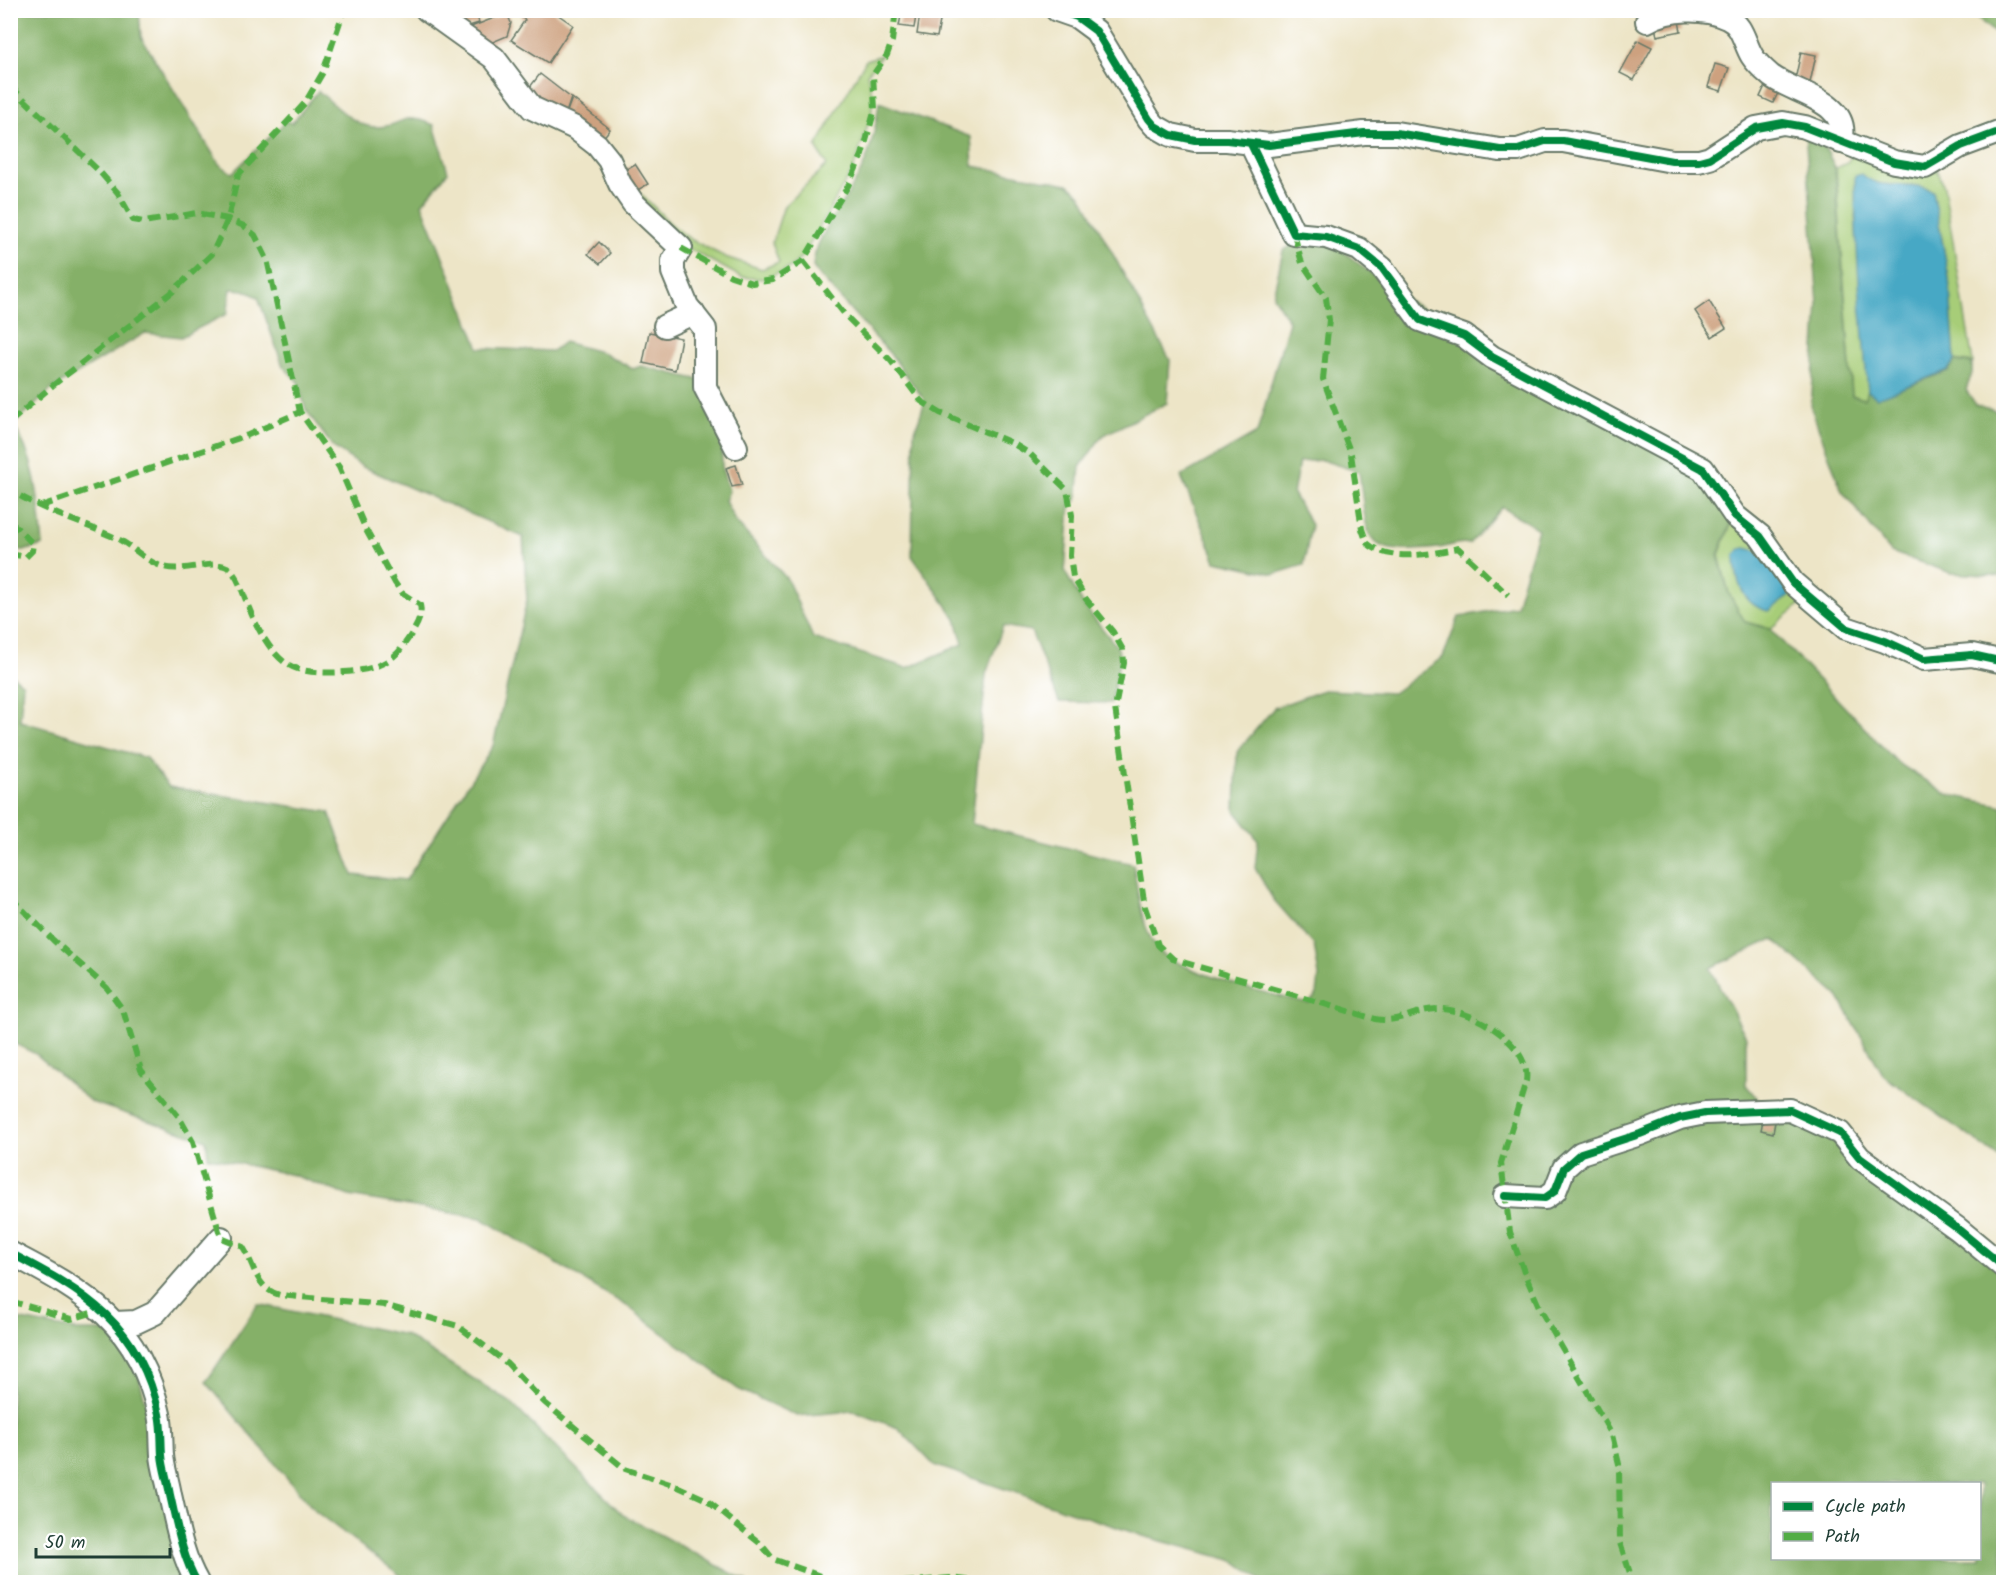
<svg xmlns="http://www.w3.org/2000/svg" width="2014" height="1593" font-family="Kalam,sans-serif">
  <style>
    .green { fill: #a7cd78; stroke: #638556; stroke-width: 1.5 }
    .forest { fill: #85b068; stroke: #52764e; stroke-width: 1.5; fill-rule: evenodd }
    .water { fill: #46a8c5; stroke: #32727c; stroke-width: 1.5 }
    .building { fill: #cda17f }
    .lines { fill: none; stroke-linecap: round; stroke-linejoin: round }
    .minor-casing { stroke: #677867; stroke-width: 26 }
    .minor { stroke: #fff; stroke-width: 22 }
    .quiet { stroke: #52ad45; stroke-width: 6; stroke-dasharray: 12 6; stroke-linecap: butt }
    .cycleway-casing { stroke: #fff; stroke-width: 11 }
    .cycleway { stroke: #00873e; stroke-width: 8 }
  </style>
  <rect width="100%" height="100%" fill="#fff"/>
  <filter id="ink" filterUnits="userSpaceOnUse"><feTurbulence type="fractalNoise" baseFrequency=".0167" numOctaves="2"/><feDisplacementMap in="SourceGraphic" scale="12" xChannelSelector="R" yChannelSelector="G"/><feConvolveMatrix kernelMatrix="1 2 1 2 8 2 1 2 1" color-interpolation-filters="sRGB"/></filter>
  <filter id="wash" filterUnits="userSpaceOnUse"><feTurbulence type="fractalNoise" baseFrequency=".008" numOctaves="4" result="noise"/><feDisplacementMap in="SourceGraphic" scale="24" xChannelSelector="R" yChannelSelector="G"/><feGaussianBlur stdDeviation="1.35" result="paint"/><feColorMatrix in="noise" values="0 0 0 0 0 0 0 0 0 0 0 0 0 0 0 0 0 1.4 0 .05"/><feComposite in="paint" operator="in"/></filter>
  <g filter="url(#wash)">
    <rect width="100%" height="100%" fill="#ede5c7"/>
    <g class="green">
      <polygon points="882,55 867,74 872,92 872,112 854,167 803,256 789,268 764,279 741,277 682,245 636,200 642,195 670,223 690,239 725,257 762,269 779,262 772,243 784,206 827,165 816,147 866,60"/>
      <path d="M1851,156l85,10 8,21 29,176 -18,-3 -6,-82 -16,-87c-20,-11 -43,-2 -64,-10l-14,34 13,176 -4,8 -12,-4 -16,-227 11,-5z"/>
      <polygon points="1733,519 1806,600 1771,628 1745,622 1729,593 1719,555"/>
    </g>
    <g class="forest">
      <path d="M11,11h128l2,26 78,127 13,9 54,-52 6,2 26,-32c16,12 37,37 58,36 29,0 22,-17 58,-2l14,47 -26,32 57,144 73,3 12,-9 40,11 29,16 8,-3 59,14 22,54v35l7,22 -4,10 10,20 52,58 26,59 94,30 56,-24 -7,-25 -44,-63 2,-122 11,-33 -32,-44 -74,-82 -6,-8c0,-29 34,-67 47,-94 11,-21 16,-47 19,-71l92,35 2,29 95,18 13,11 89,165 -3,43 -65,33 -22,31 -3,33 -7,6 -5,66 20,35 33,41 2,10 -9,45 -52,-1 -28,-71 -28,-5 -17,48 -14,150 161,40c5,26 7,60 23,83 14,23 123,50 153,56l8,-9 2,-18 -5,-31 -41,-46 -18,-31 3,-28 -23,-29 2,-59 37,-44 50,-18 69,3 50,-36 16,-40 57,-11 22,-77 -36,-22 -33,37c-12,-3 -19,3 -31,4 -80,9 -69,-9 -79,-76l-37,-12 -23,2 -6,32 18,31 -7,40 -30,9 -58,-13 -35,-85 76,-43 32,-112 -16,-25 10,-45 9,-6 42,-1 63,50 299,175 37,50 -15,36 11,39 16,28 25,7 128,134 48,31 57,12v354l-119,-84 -46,-80 -65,-57 -63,29 36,69v48l24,29 31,3 202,154v311h-740l-28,-21 -92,-25 -209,-71 -36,-37 -45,-17 -56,5 -59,-27 -111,-83 -146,-88 -132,-22 -56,-21 -85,-18 -2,-17 -115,-38 -55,-48 -25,-12v-368l12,10 -3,37 126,37 23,29 160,25 24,63 53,5 87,-134 34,-146 -4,-63 -160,-70 -30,-20 -27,-37 -8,-28 -15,-16 -25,-69 -14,-7 -13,-1 -4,25 -46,23 -36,-4 -92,55 -40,37c24,33 26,80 30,120l-19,6 -13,-3zM1772,1484h208v74h-208z"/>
      <polygon points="1969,11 2003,11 2003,40"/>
      <path d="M1805,131c17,7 23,21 30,37l17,228 12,3 4,-8 9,7 71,-27 7,-10 17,2v10l-6,17 10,15 27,8v163l-52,-3 -60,-21 -49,-61 -31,-83 7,-104z"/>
      <polygon points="258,1304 405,1335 510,1402 623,1515 748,1582 409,1582 315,1511 206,1382"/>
      <polygon points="11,1318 80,1331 105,1331 115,1338 138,1373 191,1582 11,1582"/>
    </g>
    <g class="water">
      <path d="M1862,174c21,20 48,4 71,17l16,87 6,82 -7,10 -71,28 -9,-7c-7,-71 -13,-143 -13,-215z"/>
      <path d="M1746,548l11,3 33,41 -1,4 -20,15c-27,-5 -34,-32 -34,-56l5,-6z"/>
    </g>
    <g id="blocks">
      <g class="building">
        <polygon points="458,10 476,10 479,23 462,28"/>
        <polygon points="525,10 551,10 573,25 548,63 511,40 525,20 521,17"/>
        <polygon points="902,10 917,10 914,28 899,26"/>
        <polygon points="507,13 511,23 507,36 488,44 475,36 471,27"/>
        <polygon points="920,13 941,16 937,37 917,34"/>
        <polygon points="1678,16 1681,31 1657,36 1654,22"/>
        <polygon points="1638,40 1652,47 1634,80 1620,73"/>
        <polygon points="1801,52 1816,55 1810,83 1795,80"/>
        <polygon points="1715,64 1729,68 1721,91 1708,87"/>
        <polygon points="540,74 571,98 565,116 526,92"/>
        <polygon points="1766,84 1779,91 1773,103 1760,97"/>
        <polygon points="572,98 610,129 599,143 565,117"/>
        <polygon points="635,164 648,184 636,191 623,171"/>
        <polygon points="599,242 610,253 600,264 588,254"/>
        <polygon points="1709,301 1726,328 1712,337 1695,311"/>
        <polygon points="649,332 681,338 675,370 643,363"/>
        <polygon points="736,465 742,485 732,487 726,468"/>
        <polygon points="1763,1120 1775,1122 1773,1133 1761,1130"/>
      </g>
    </g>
  </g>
  <g filter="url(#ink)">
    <use href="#blocks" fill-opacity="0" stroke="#677867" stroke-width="1.5"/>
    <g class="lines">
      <g class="minor-casing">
        <g id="minor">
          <polyline points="427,10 494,58 532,108 575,128 597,145 609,160 620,184 633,203 681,248 673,261 673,272 687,306 705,329 705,387 736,447"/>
          <polyline points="1057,10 1077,17 1096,31 1149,119 1155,126 1171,135 1195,140 1227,140 1269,145 1364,133 1396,133 1500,150 1518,150 1545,141 1563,141 1672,161 1699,161 1710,158 1756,128 1783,123 1805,127 1894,162 1925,167 1961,146 2004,130"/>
          <path d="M1647,21c22,-13 57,-14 80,-3 16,7 17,25 25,38 5,8 12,14 19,20 24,18 81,25 70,66"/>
          <polyline points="1251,144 1294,234 1326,237 1359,249 1382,268 1420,320 1464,336 1492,357 1703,469 1735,516 1760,536 1793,583 1846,628 1885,641 1924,659 1972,655 2004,662"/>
          <polyline points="665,326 693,313"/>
          <polyline points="1505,1196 1545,1198 1555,1191 1564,1168 1581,1153 1640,1134 1680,1118 1705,1113 1790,1110 1840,1133 1860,1158 1958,1229 2004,1267"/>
          <path d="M10,1253c76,39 130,72 149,161 3,14 2,27 3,41 1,13 6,27 8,40 7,30 12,61 27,87"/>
          <polyline points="115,1323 136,1322 155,1313 221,1238"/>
        </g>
      </g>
      <use href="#minor" class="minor"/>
      <g class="quiet">
        <path d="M10,86l89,85 19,22 15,27 11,2 53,-9 31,6 16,7 11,9 12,24 33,153 39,55 27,63 29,53 7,10 18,12c4,15 -11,32 -19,44 -13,17 -37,22 -57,23 -15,1 -32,1 -46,-3 -26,-7 -44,-47 -53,-71 -4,-10 -8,-24 -18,-31 -14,-8 -44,6 -63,0 -18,-5 -30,-20 -46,-28 -35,-16 -75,-28 -108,-49"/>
        <path d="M1294,234l8,29 24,35 3,22 -6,59 28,75 11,75 5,14c22,20 64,11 91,5l50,47"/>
        <polyline points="681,248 731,276 752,283 773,280 803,261 848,186 862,155 875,109 873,75 887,55 892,41 896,10"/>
        <path d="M803,261l43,55 45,45 30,40 19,12 72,30 18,11 37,36 5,25 -2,41 3,21 13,22 27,33 10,18 1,13 -9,45 30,199 13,38 15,14 13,4 189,56c25,5 40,-10 63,-10 32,-1 94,35 88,72l-25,82 9,69 14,40 17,39 71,124 7,29 1,79 13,39"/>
        <polyline points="10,422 52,386 171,293 212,254 228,219 238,175 305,103 323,72 344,10"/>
        <polyline points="41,506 248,435 300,412"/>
        <polyline points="10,521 33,544 32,551 26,557 10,554"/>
        <path d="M10,897l43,43 54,48 16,22 18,60 38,47 14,25 28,96 22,9c12,19 13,42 37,48l104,10 74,21 49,37 38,40 80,66 51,17 29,13 56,45 12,15 64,23"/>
        <polyline points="10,1301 71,1319 101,1310"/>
        <polyline points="903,1582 950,1578 982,1582"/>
      </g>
      <g class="cycleway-casing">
        <g id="cycleway">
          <polyline points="1057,10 1077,17 1096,31 1149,119 1155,126 1171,135 1195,140 1227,140 1269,145 1364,133 1396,133 1500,150 1518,150 1545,141 1563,141 1672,161 1699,161 1710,158 1756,128 1783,123 1805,127 1894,162 1925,167 1961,146 2004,130"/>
          <polyline points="1251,144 1294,234 1326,237 1359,249 1382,268 1420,320 1464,336 1492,357 1703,469 1735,516 1760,536 1793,583 1846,628 1885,641 1924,659 1972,655 2004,662"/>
          <polyline points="1505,1196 1545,1198 1555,1191 1564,1168 1581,1153 1640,1134 1680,1118 1705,1113 1790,1110 1840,1133 1860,1158 1958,1229 2004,1267"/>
          <path d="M10,1253c76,39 130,72 149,161 3,14 2,27 3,41 1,13 6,27 8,40 7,30 12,61 27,87"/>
        </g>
      </g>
      <use href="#cycleway" class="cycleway"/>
    </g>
  </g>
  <rect width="2014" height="1593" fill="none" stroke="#fff" stroke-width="36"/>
  <rect x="1771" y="1482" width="210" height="78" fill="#ffffff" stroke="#a5b1ae" stroke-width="1.5"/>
  <rect x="1783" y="1502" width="30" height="9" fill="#00873e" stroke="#a5b1ae" stroke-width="1.5"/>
  <text x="1825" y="1512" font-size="18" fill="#1f3d34">Cycle path</text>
  <rect x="1783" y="1532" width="30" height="9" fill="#52ad45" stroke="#a5b1ae" stroke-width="1.5"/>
  <text x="1825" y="1542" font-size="18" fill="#1f3d34">Path</text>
  <path d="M36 1548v9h134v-9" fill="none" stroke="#1f3d34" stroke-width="3"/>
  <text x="45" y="1548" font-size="18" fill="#1f3d34" stroke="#ffffff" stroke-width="4.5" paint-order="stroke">50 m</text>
</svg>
